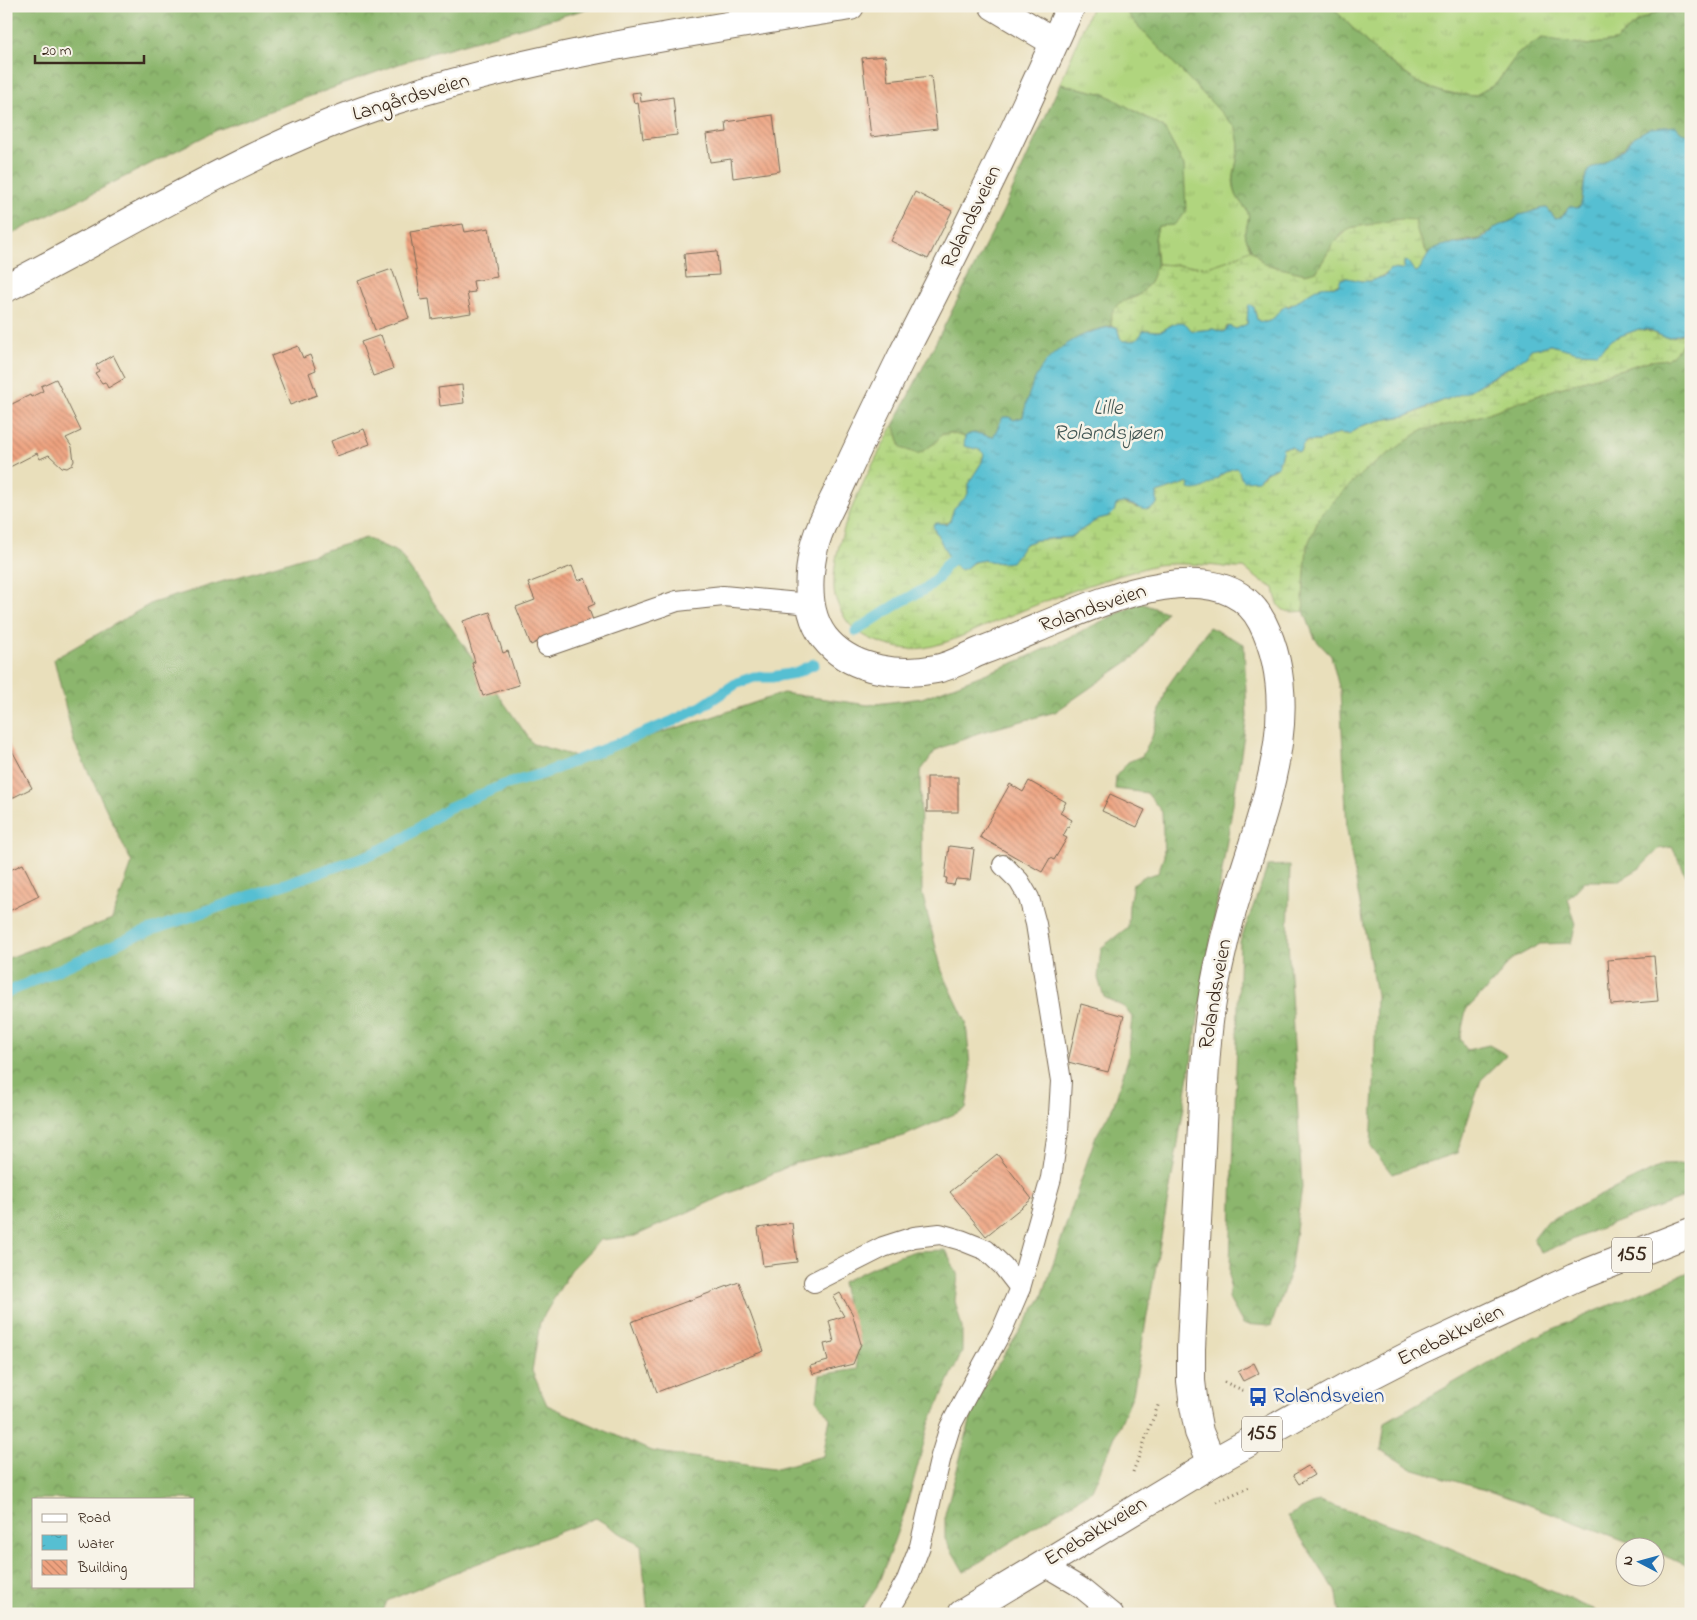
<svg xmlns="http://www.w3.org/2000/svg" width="1697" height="1620" font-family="'Indie Flower',sans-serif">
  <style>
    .grass { fill: url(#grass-tufts); stroke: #76804e }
    .forest { fill: url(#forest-crowns); stroke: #647046; fill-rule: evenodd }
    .wetland { fill: url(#wetland-marsh); stroke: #76804e }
    .water { fill: url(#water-ripples); stroke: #487478 }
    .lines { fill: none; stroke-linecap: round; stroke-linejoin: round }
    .stream { stroke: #56bfd2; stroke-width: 11 }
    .building { fill: url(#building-back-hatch) }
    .lane-casing { stroke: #786955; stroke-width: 22 }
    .street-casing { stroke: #786955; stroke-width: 30 }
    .primary-casing { stroke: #786955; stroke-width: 30 }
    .path { stroke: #786955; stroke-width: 3; stroke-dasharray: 1 4; stroke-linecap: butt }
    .lane { stroke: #fff; stroke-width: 20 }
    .street { stroke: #fff; stroke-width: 28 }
    .primary { stroke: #fff; stroke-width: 28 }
    .labels { text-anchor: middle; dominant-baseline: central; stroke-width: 5; stroke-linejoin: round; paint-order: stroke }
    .shield { fill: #f7f3e8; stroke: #73665b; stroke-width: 1 }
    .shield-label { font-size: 20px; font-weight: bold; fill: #3b2a1e }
    .street-label { font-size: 21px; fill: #3b2a1e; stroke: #f7f3e8 }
    .transit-label { font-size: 21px; fill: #164399; stroke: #f7f3e8; text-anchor: start }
    .water-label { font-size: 22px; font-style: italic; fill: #435754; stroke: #f7f3e8 }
  </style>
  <defs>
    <pattern id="grass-tufts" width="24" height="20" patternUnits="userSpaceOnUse" patternTransform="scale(1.25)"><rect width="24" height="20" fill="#b0d57e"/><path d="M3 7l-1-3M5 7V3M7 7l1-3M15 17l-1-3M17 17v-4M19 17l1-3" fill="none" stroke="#98b76c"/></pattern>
    <pattern id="forest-crowns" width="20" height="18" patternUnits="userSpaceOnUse" patternTransform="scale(1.25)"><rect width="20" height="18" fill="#8cb66d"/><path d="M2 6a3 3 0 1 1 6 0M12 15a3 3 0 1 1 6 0" fill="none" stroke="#749459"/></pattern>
    <pattern id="wetland-marsh" width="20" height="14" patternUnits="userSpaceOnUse" patternTransform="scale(1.25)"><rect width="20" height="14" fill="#b0d57e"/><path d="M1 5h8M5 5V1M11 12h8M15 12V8" fill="none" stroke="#98b76c"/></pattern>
    <pattern id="water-ripples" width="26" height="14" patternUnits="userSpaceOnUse" patternTransform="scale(1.25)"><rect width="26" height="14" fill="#56bfd2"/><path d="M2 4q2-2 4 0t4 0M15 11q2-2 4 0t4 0" fill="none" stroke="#489baa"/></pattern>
    <pattern id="building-back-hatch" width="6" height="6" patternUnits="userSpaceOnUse" patternTransform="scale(1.25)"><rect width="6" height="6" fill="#eea27f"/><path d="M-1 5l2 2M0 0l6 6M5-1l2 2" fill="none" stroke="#c28467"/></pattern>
  </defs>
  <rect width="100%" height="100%" fill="#f7f3e8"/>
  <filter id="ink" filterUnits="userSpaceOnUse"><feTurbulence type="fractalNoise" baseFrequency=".02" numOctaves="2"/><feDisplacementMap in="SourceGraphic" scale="10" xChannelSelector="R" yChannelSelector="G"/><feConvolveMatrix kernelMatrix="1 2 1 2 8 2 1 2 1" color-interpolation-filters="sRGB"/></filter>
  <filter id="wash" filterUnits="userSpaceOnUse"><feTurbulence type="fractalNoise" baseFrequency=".0096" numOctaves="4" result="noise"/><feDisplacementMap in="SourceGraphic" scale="20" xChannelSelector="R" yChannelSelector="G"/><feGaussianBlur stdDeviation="1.12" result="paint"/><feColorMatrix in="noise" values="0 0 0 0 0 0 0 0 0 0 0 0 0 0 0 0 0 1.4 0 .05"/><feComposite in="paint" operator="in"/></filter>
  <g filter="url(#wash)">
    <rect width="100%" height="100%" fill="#e9dfbb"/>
    <g class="grass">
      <path d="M1092,6h30l15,19 100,103c0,7 2,13 2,20 -1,14 -8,28 -4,43 6,20 21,15 9,42l7,16 -19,10 -24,8 -51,-3 -2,-25 3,-13 26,-60 -20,-38 -59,-34 -45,-10z"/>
      <polygon points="1331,6 1670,6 1640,20 1615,41 1587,45 1542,39 1519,52 1496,84 1474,96 1444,93 1418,83 1376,52"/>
    </g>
    <g class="forest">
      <polygon points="6,6 597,6 421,56 217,130 6,237"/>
      <path d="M1122,6h209l45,46 42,31 26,10 30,3 22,-12 23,-32 23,-14 45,7 28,-4 25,-21 30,-14h21v128h-6l-6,-3 -45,6c-9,10 -18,19 -30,26 -5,3 -13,4 -16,10 -6,10 -4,23 -8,34l-13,2 -5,8 -7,1 -8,-10c-10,0 -18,6 -28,7l-2,3 -22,10 -15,11 -26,4 -18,5 -8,7 -10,-20c-17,-3 -51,-13 -67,-7 -13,5 -27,31 -34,43l-12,3 -41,-10 -13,-15 -7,-16c12,-27 -3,-22 -9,-42 -4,-15 3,-29 4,-43 0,-7 -2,-13 -3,-20l-99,-103z"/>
      <path d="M1060,84l45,10 59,34 20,38 2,46 -12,13 -16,1c-1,5 -3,10 -3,15 0,17 5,26 -5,42 -16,25 -36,8 -39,43l-24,7 -63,78 -1,6 -10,3 -4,-3 -9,5 -4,12 -3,3c-10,-1 -20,-8 -28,0l-15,-4 -7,1 -8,9 -17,11 -17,-6 -7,-24 109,-213z"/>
      <polygon points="1691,330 1691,878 1686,875 1672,847 1659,849 1640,868 1618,881 1585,881 1568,899 1576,924 1571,943 1540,944 1511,960 1493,983 1466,1010 1460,1038 1467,1050 1489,1045 1507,1055 1481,1080 1457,1153 1392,1174 1371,1147 1374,1087 1376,995 1347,830 1340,691 1331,656 1315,639 1304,611 1303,596 1307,546 1321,514 1363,472 1421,430 1465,421 1553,390 1648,361 1668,359 1679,348"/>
      <path d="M366,538l33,15 134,191 45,13 128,-38 77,-26 85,12 54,-7 99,-38 119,-57 26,9 -30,44 -81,56 -77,21 -42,17 -16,22 2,121 20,78 24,51 5,55 -5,32 -62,27 -106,26 -163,74 -35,4 -29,30 -31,52 -8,49 15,34 104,46 122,18 50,-13 7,-38 -13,-17 3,-26 38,-6 -16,-87 48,-23 25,-8 31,-1 12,26 -3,25 7,27v24l-33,72 -23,84 -29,79 -18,27h-211l-7,-68 -45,-28 -133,51 -76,32 -5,13h-376v-655l106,-40 20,-56 -58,-121 -20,-83 98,-56zM34,1499h160v87h-160z"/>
      <polygon points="1209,627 1244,644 1247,717 1178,1143 1133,1394 1092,1490 964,1572 945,1539 945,1514 972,1414 987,1381 1042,1297 1095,1138 1113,1107 1128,1059 1132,1017 1124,1007 1104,997 1098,978 1101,948 1128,927 1129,905 1133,884 1143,877 1158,873 1164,856 1162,812 1147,793 1115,789 1116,776 1128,762 1142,756 1152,737 1167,687"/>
      <polygon points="1290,865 1288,941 1302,1187 1290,1272 1271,1326 1243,1324 1229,1299 1240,942 1268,866"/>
      <polygon points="1691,1164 1691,1195 1593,1231 1541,1253 1533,1239 1546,1222 1663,1165"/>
      <polygon points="1691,1271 1691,1567 1655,1552 1654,1548 1642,1547 1505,1496 1411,1468 1381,1450 1385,1422 1534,1337"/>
      <polygon points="1319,1501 1415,1533 1604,1614 1340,1614 1337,1594 1287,1516"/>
    </g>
    <g class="wetland">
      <path d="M1401,219l14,1 3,15 10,20 -4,11 -7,6h-3l-6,-10h-4v6l-3,2 -7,-1c-10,6 -21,14 -33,12 -7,0 -13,-3 -20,-2l-3,6 -27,7 -16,11 -13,5c-5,9 -14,18 -25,12l-3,-13h-6l-1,17 -11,5 -9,-3 -2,5 -6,1 -6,-3 -20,2 -21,-7c-8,7 -13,8 -23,6l-14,11h-12l-3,-3 -3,-11 -6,-1 1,-14 7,-9 19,-7 12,-13 7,-19 51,3 24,-8 19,-10 13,15 41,10 12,-3 16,-27 17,-16z"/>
      <path d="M1639,329c10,1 18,7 28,8 8,1 17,-4 24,-7l-12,18 -11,11 -20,2 -95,29 -88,31 -43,9 -59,42 -42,42 -14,32 -4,50 1,15c-22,3 -26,-1 -30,-23l-12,-6 -18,-14c-14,1 -27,-3 -41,-3 -15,-1 -31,-2 -46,0 -12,2 -24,7 -36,10 -45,13 -88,31 -131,49 -24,10 -49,23 -75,25 -20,1 -57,-11 -68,-28 -6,-9 -12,-20 -13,-31 -3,-57 35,-117 60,-166l7,24 17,6 17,-11 7,-9 8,-1 15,4 -1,4 16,9 4,4 -2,8 -14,22v10l-4,6 -10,8 -4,13 -16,8 11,20 21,19c12,-11 20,-8 34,-5l25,-19 12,-4 34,-3 27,-18 12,-3 4,-4 2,-7 5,-3 16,6 20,-4v-11l29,-10 4,2c8,-2 20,-3 28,-7 7,-4 9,-9 18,-10l4,3 1,7 22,-1 3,-5 12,-6 5,-18 9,-1 9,4 1,-5 5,-5h12l20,-9 10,2 12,-8 21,-6 28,-5 74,-32 42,-27 5,-7 10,-3 10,-1 35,8 19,-7 7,-7z"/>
    </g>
    <path class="water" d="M1676,126c4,6 8,8 15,8v196l-21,7h-6l-16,-7 -9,-1 -27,10 -15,14 -20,-1 -26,-7 -20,4 -5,7 -12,8 -47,28 -36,13 -21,10 -28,5 -21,6 -12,8 -10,-1 -20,8h-12l-5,5 -2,6 -4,-1 -4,-4 -9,1 -5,18 -12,6 -8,8 -14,1 -3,-3 -2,-7 -3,-3c-16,2 -30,27 -47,21l1,-4 -4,-2 -29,10v11c-15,16 -25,-8 -41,1l-2,7 -4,4 -12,3 -27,18 -34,3 -12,4 -13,18 -12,1 -16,-3 -11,2 -7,6 -5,2c-14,-8 -18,-28 -27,-41l-1,-5 4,-1 9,1 4,-3 4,-13 10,-9 4,-5v-10l14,-22 2,-8 -4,-4 -16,-4 1,-9c8,-8 18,-1 28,0l10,-20h6l5,3 9,-3c9,-41 19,-60 56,-80 11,-5 26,-11 38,-10l3,11 3,3c10,0 15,0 20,-10 6,-2 11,1 17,0 9,-2 17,-14 27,-6 2,2 3,5 6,6l20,-2 9,3 3,-1 4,-5 7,3 11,-5 1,-17 2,-2 4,2 3,13c14,8 20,-8 29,-15l2,2c12,-6 21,-16 33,-20 6,-1 12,0 17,-1l3,-7 6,-1 14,3h9l15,-5 5,-7 11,1 3,-2v-7l4,1 6,9 3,1c8,-8 9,-19 19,-24 14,-6 29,-4 43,-8 7,-2 11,-9 16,-12 7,-5 20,-6 24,-13 10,-1 18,-7 28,-7l8,10 7,-1 8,-11 6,2 4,-1 2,-7 3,-21 4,-9 14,-7 21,-14 10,-12 16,-9z"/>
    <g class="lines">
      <g class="stream">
        <polyline points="856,631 899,603 925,589 938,578 945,566 951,561"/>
        <polyline points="6,993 134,936 375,853 404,838 448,808 504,785 545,773 673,721 701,707 737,683 754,677 772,677 795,673 814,664"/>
      </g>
    </g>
    <g id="blocks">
      <g class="building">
        <polygon points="885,56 888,81 931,76 937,129 871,137 862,58"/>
        <polygon points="640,92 641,102 673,97 677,135 643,139 638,102 634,103 632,93"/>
        <polygon points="773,115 780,171 733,178 731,159 710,162 706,135 727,132 726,122"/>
        <polygon points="915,192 952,211 928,259 891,241"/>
        <polygon points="463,224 465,232 489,228 497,277 473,281 475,292 467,293 471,313 432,319 429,299 421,300 410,232"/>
        <polygon points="717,251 719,275 686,277 684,254"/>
        <polygon points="392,269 409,318 375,330 358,281"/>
        <polygon points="381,335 393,369 373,376 361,342"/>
        <polygon points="298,346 303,358 310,355 316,370 309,373 317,395 290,405 271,356"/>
        <polygon points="113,355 125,378 108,388 105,382 102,383 95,373 99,371 96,365"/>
        <polygon points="56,379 81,431 66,438 72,447 74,461 72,465 67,468 62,467 49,455 40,459 37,453 6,469 6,407 30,395 31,397 43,391 41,386"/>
        <polygon points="462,385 464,403 440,406 438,388"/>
        <polygon points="364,429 370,444 337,456 331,441"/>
        <polygon points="572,566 578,581 585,578 595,604 588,607 593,620 538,648 537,642 531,645 516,607 535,600 528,583"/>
        <polygon points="490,612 503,653 508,651 519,685 483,696 472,663 475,662 463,621"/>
        <polygon points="6,739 32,788 6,801"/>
        <rect x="927" y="777" width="31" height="35"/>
        <polygon points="1029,781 1066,802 1060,813 1072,820 1063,836 1067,838 1054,860 1050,858 1042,872 980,837 1010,784 1023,792"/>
        <polygon points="1110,794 1145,810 1137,827 1102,811"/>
        <polygon points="949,846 974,849 970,880 956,879 954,885 946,884 947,878 945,878"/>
        <polygon points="23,864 39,896 7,912 6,872"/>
        <polygon points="1654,956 1658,1001 1611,1005 1608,960"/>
        <polygon points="1081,1004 1124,1016 1108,1072 1068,1062"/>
        <polygon points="997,1154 1032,1199 986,1236 950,1192"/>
        <polygon points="792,1223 797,1262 763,1266 758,1228"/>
        <polygon points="739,1282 764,1351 657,1392 631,1322"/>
        <polygon points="840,1293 852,1313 861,1344 853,1364 813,1374 810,1366 828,1361 824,1344 834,1342 829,1321 844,1316 833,1297"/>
        <polygon points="1254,1363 1259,1373 1243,1381 1238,1372"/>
        <polygon points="1308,1466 1314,1475 1299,1484 1293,1475"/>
      </g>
    </g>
  </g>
  <g filter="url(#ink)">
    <use href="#blocks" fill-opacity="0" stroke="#786955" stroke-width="1"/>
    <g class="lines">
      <g class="lane-casing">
        <g id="lane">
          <polyline points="547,646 677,601 723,596 810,604"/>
          <polyline points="814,1282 883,1247 914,1237 940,1234 961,1240 986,1250 1003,1266 1020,1288"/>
          <polyline points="1043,1565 1080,1587 1113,1614"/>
          <polyline points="887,1614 907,1580 920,1546 941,1456 950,1427 964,1400 1002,1330 1020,1288 1051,1178 1058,1131 1061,1081 1036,924 1029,898 1019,881 1003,865"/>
        </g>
      </g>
      <g class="street-casing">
        <g id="street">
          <polyline points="994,6 1054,42"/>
          <path d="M1071,6c-28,61 -55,123 -85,183 -27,55 -54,109 -82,163 -21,43 -42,86 -62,130 -10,23 -24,45 -29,70 -6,31 -7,67 16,91 26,28 72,33 107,26 16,-3 31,-12 45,-18 24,-9 47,-19 71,-29 54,-23 172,-73 210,0 46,91 -4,199 -30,289 -9,33 -17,68 -22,103 -6,44 -7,89 -9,134 -4,67 -7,134 -10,201v32l3,25 5,26 13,31"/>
          <path d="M6,288c128,-65 252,-145 389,-188 148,-47 303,-69 455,-94"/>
        </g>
      </g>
      <g class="primary-casing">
        <polyline id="primary" points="962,1614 1212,1463 1348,1387 1420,1350 1574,1278 1691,1232"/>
      </g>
      <g class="path">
        <polyline points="1224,1382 1245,1391"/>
        <polyline points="1133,1472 1159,1403"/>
        <polyline points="1216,1502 1252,1486"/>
      </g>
      <use href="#lane" class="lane"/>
      <use href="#street" class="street"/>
      <use href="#primary" class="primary"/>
    </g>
  </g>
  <defs>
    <g id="bus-bare" transform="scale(1.5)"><path d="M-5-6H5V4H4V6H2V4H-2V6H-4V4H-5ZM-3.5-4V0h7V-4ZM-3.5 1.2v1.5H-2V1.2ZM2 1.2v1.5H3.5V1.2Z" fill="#1a4fb4" stroke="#f7f3e8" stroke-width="2.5" paint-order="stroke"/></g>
  </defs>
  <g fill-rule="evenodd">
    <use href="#bus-bare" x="1258" y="1397"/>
  </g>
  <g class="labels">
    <g class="shield">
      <rect x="1612" y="1237.5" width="40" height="35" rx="4"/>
      <rect x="1242" y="1416.5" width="40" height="35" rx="4"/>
    </g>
    <g class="shield-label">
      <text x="1632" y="1255">155</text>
      <text x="1262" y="1434">155</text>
    </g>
    <g class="street-label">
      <text transform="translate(411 98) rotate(-17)">Langårdsveien</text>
      <text transform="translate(972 217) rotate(-64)">Rolandsveien</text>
      <text transform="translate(1093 609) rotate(-19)">Rolandsveien</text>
      <text transform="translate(1216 994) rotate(-80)">Rolandsveien</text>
      <text transform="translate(1451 1336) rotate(-26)">Enebakkveien</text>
      <text transform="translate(1096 1532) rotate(-31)">Enebakkveien</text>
    </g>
    <g class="transit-label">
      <text x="1273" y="1397">Rolandsveien</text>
    </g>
    <g class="water-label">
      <text x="1108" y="409">Lille<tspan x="1108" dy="25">Rolandsjøen</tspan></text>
    </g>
  </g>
  <rect width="1697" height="1620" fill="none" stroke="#f7f3e8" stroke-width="25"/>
  <rect x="32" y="1498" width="162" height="90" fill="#f7f3e8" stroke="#aca397"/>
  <rect x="42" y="1514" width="25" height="8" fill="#ffffff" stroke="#aca397"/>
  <text x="78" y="1522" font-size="15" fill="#3b2a1e">Road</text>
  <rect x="42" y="1535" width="25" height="15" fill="url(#water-ripples)" stroke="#aca397"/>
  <text x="78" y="1548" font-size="15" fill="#3b2a1e">Water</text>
  <rect x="42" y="1560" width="25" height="15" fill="url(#building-back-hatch)" stroke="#aca397"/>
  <text x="78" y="1572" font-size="15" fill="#3b2a1e">Building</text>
  <g transform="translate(1640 1562) rotate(276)"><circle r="24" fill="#f7f3e8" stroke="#aca397"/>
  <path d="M0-4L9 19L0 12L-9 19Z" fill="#1f6fb2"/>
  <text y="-8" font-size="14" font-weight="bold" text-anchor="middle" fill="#3b2a1e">N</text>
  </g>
  <path d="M35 55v8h109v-8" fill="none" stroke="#3b2a1e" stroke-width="2.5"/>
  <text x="42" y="55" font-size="15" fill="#3b2a1e" stroke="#f7f3e8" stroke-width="4" paint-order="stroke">20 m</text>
</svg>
